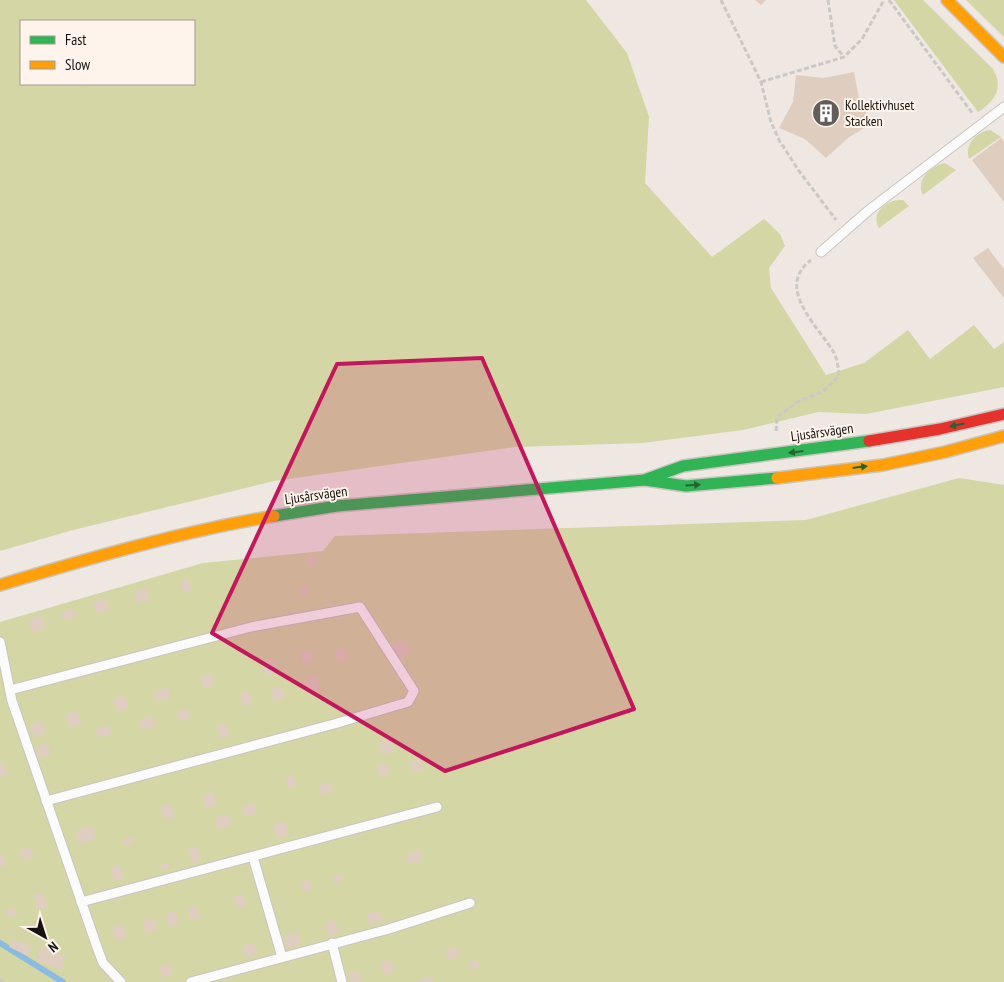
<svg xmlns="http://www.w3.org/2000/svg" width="1004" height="982" font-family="'PT Sans Narrow',sans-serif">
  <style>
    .green { fill: #d4d6a6; fill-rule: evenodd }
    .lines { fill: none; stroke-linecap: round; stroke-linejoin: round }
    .stream { stroke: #8bbbe1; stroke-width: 6 }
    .building { fill: #dfcec0 }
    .lane-casing { stroke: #cac5c1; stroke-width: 11 }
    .fast-casing { stroke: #cac5c1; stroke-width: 14 }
    .slow-casing { stroke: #cac5c1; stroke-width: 14 }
    .jam-casing { stroke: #cac5c1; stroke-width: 14 }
    .path { stroke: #cbc8c6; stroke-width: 3; stroke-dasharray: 5 2.5; stroke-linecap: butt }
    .lane { stroke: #fcfbfb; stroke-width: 9 }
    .fast { stroke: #30b455; stroke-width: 11 }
    .slow { stroke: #ff9f0a; stroke-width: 11 }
    .jam { stroke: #e5322d; stroke-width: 11 }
    .oneway { fill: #246432 }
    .marked { fill: #c2185b; fill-opacity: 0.2; stroke: #c2185b; stroke-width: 4; stroke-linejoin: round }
    .labels { text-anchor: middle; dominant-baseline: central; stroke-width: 4; stroke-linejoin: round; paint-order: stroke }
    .poi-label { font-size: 14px; fill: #171310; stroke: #fff4eb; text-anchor: start }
    .street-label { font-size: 14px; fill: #171310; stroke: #fff4eb }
  </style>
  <rect width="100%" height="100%" fill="#eee7e2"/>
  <g class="green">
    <path d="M0,0h586l41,53 22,64 -4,66 67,74 52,-38 16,15 5,12 -16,22 2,20 55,87 38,-12 44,-33 22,29 44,-34 20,24 10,-7v45l-138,27 -48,-2 -75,18 -101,13 -126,4 -242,34 -201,49 -73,21zM21,21h173v63h-173z"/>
    <path d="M894,0h29l70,69c11,19 2,32 -15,43z"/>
    <polygon points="966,0 1004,0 1004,37"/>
    <path d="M990,130l11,7 -32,22c-5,-14 7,-27 21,-29z"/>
    <path d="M945,163l11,7 -33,25c-8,-15 8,-29 22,-32z"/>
    <path d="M903,200l6,6 -30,22c-9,-16 8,-29 24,-28z"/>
    <polygon points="959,478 1004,485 1004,982 0,982 0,622 203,563 323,551 335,536 806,520"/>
  </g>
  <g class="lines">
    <polyline class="stream" points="0,943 63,982"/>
  </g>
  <g class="building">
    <polygon points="755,0 766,0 761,5"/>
    <polygon points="854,72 859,98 871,124 848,138 826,158 805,139 779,128 793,102 796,75 823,78"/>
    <polygon points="1001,138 1004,142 1004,202 972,160"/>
    <polygon points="988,248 1004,269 1004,298 973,258"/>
    <polygon points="315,556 316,565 307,566 306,557"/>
    <polygon points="189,579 192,591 183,593 180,581"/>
    <polygon points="307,586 308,594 301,596 300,587"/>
    <polygon points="147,588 150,600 137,603 135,591"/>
    <polygon points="106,599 109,610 96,613 93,602"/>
    <polygon points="74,609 76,617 63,620 61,613"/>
    <polygon points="42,616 46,628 32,633 28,620"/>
    <polygon points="400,639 411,650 400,661 389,650"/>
    <polygon points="344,648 347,659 338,662 335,650"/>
    <polygon points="310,650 313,661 303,664 300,653"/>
    <polygon points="274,659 277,673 266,676 262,662"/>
    <polygon points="211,674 214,685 203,688 200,677"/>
    <polygon points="318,677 320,689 307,691 305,679"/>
    <polygon points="281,686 285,699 274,701 271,689"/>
    <polygon points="168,687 171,698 156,702 153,692"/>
    <polygon points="249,691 252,704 243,706 240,693"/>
    <polygon points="125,695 129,708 118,712 113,699"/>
    <polygon points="188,708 190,718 180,721 177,711"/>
    <polygon points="78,711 82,724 70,728 66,715"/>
    <polygon points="153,716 156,726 142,730 139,720"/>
    <polygon points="41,721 46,733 34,737 30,726"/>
    <polygon points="226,723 230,737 221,739 217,725"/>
    <polygon points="109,725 112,734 98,738 95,729"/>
    <polygon points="390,739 394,752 382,755 378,743"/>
    <polygon points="48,743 51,754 40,758 37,747"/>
    <polygon points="421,758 424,770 412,773 409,762"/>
    <polygon points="3,762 8,774 0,777 0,764"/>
    <polygon points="387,763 390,774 379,777 376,766"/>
    <polygon points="293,775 297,786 288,788 285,778"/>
    <polygon points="331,782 333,792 321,795 318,785"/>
    <polygon points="213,792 217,805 206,808 202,796"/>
    <polygon points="254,803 257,813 245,817 242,806"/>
    <polygon points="171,804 175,817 164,820 160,807"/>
    <polygon points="229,814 232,825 218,829 215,818"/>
    <polygon points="285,821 289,835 277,838 273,824"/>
    <polygon points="92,826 96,838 79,844 75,831"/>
    <polygon points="132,836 134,843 124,846 122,840"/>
    <polygon points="30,846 34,857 23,861 19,850"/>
    <polygon points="197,846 201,860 192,863 188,849"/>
    <polygon points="420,850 422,860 408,864 406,854"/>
    <polygon points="3,854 7,865 0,867 0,855"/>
    <polygon points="168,862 170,868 163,870 161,864"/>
    <polygon points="120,865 124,878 115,881 111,868"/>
    <polygon points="341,874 343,880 335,884 332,877"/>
    <polygon points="309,880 312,889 303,892 300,883"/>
    <polygon points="43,892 48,907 39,910 34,895"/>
    <polygon points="242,894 246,906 237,909 233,896"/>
    <polygon points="197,906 200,918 190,920 188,908"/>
    <polygon points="15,907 18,913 8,918 5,911"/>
    <polygon points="379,910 383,921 370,925 366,914"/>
    <polygon points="176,911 179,924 169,927 165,914"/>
    <polygon points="154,918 157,930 146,933 143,921"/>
    <polygon points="335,920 339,933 328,936 324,923"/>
    <polygon points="123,924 127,937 116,940 112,927"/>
    <polygon points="298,932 301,944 287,948 284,936"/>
    <polygon points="13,939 32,947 28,956 9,947"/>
    <polygon points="254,943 258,955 246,958 242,946"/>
    <polygon points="42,947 66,957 61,970 37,960"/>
    <polygon points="457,947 460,956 448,960 445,950"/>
    <polygon points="391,960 394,972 384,975 380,963"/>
    <polygon points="478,960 480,967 470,969 468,962"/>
    <polygon points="170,964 173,975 162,978 159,967"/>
    <polygon points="359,971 362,981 350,982 348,974"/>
    <polygon points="431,976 433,982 418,982 418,980"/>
  </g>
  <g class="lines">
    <g class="lane-casing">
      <g id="lane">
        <polyline points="821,252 869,210 1004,107"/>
        <polyline points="0,642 12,701 97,947 103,963 121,982"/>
        <polyline points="10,690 251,627 360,607 414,691 408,702 334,724 46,801"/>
        <polyline points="253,857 282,957"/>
        <polyline points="81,902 437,807"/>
        <polyline points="332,943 342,982"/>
        <polyline points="191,982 389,929 470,903"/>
      </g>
    </g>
    <g class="fast-casing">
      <g id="fast">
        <polyline points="647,479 683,466 869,441"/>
        <polyline points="274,516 337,506 645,480 686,486 777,478"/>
      </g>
    </g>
    <g class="slow-casing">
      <g id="slow">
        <polyline points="947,0 1004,57"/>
        <polyline points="777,478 883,465 945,452 1004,436"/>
        <path d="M0,585c90,-27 180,-53 274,-69"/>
      </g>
    </g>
    <g class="jam-casing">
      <polyline id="jam" points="869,441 940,429 1004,414"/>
    </g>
    <g class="path">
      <polyline points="721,0 761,82 771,122 779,140 799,171 836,220"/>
      <polyline points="828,0 835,46 844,57"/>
      <polyline points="889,0 973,114"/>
      <polyline points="761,82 844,57 862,39 884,0"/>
      <path d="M776,431l1,-14 22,-16 23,-9 17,-16c-1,-8 -1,-15 -5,-23 -15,-26 -60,-65 -23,-93"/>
      <polyline points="0,980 4,982"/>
    </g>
    <use href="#lane" class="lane"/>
    <use href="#fast" class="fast"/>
    <use href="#slow" class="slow"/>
    <use href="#jam" class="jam"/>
  </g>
  <defs><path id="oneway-solid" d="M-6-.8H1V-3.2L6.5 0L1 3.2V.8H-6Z" transform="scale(1.25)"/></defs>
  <g class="oneway">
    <use href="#oneway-solid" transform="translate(957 425) rotate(168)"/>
    <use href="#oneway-solid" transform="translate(796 452) rotate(173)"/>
    <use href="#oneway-solid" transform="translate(860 467) rotate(-7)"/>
    <use href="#oneway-solid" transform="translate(693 485) rotate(-4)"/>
  </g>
  <path class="marked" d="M482,358l152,351 -189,62 -233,-138 125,-269z"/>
  <defs>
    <g id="building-disc" transform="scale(1.4375)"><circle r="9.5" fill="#625d5a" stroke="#fff4eb"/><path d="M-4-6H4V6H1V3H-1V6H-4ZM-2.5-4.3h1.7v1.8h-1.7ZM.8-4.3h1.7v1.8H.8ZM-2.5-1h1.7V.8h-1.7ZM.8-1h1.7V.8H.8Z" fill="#fff"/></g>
  </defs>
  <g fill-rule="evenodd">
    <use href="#building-disc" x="826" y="113"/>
  </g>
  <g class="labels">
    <g class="poi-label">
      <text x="845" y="105">Kollektivhuset<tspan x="845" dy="16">Stacken</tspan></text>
    </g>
    <g class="street-label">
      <text transform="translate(822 432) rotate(-8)">Ljusårsvägen</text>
      <text transform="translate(316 495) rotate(-8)">Ljusårsvägen</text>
    </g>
  </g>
  <rect x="20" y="20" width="175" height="65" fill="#fff4eb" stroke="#a29a93"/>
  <rect x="30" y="36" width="25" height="8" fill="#30b455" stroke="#a29a93"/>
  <text x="65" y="45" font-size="15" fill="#171310">Fast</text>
  <rect x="30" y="61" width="25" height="8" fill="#ff9f0a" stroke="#a29a93"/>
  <text x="65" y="70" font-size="15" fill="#171310">Slow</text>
  <g transform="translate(45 937) rotate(141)" stroke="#fff4eb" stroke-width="4" paint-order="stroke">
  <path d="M0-4L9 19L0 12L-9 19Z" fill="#171310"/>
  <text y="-8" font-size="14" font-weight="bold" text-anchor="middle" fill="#171310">N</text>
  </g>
</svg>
